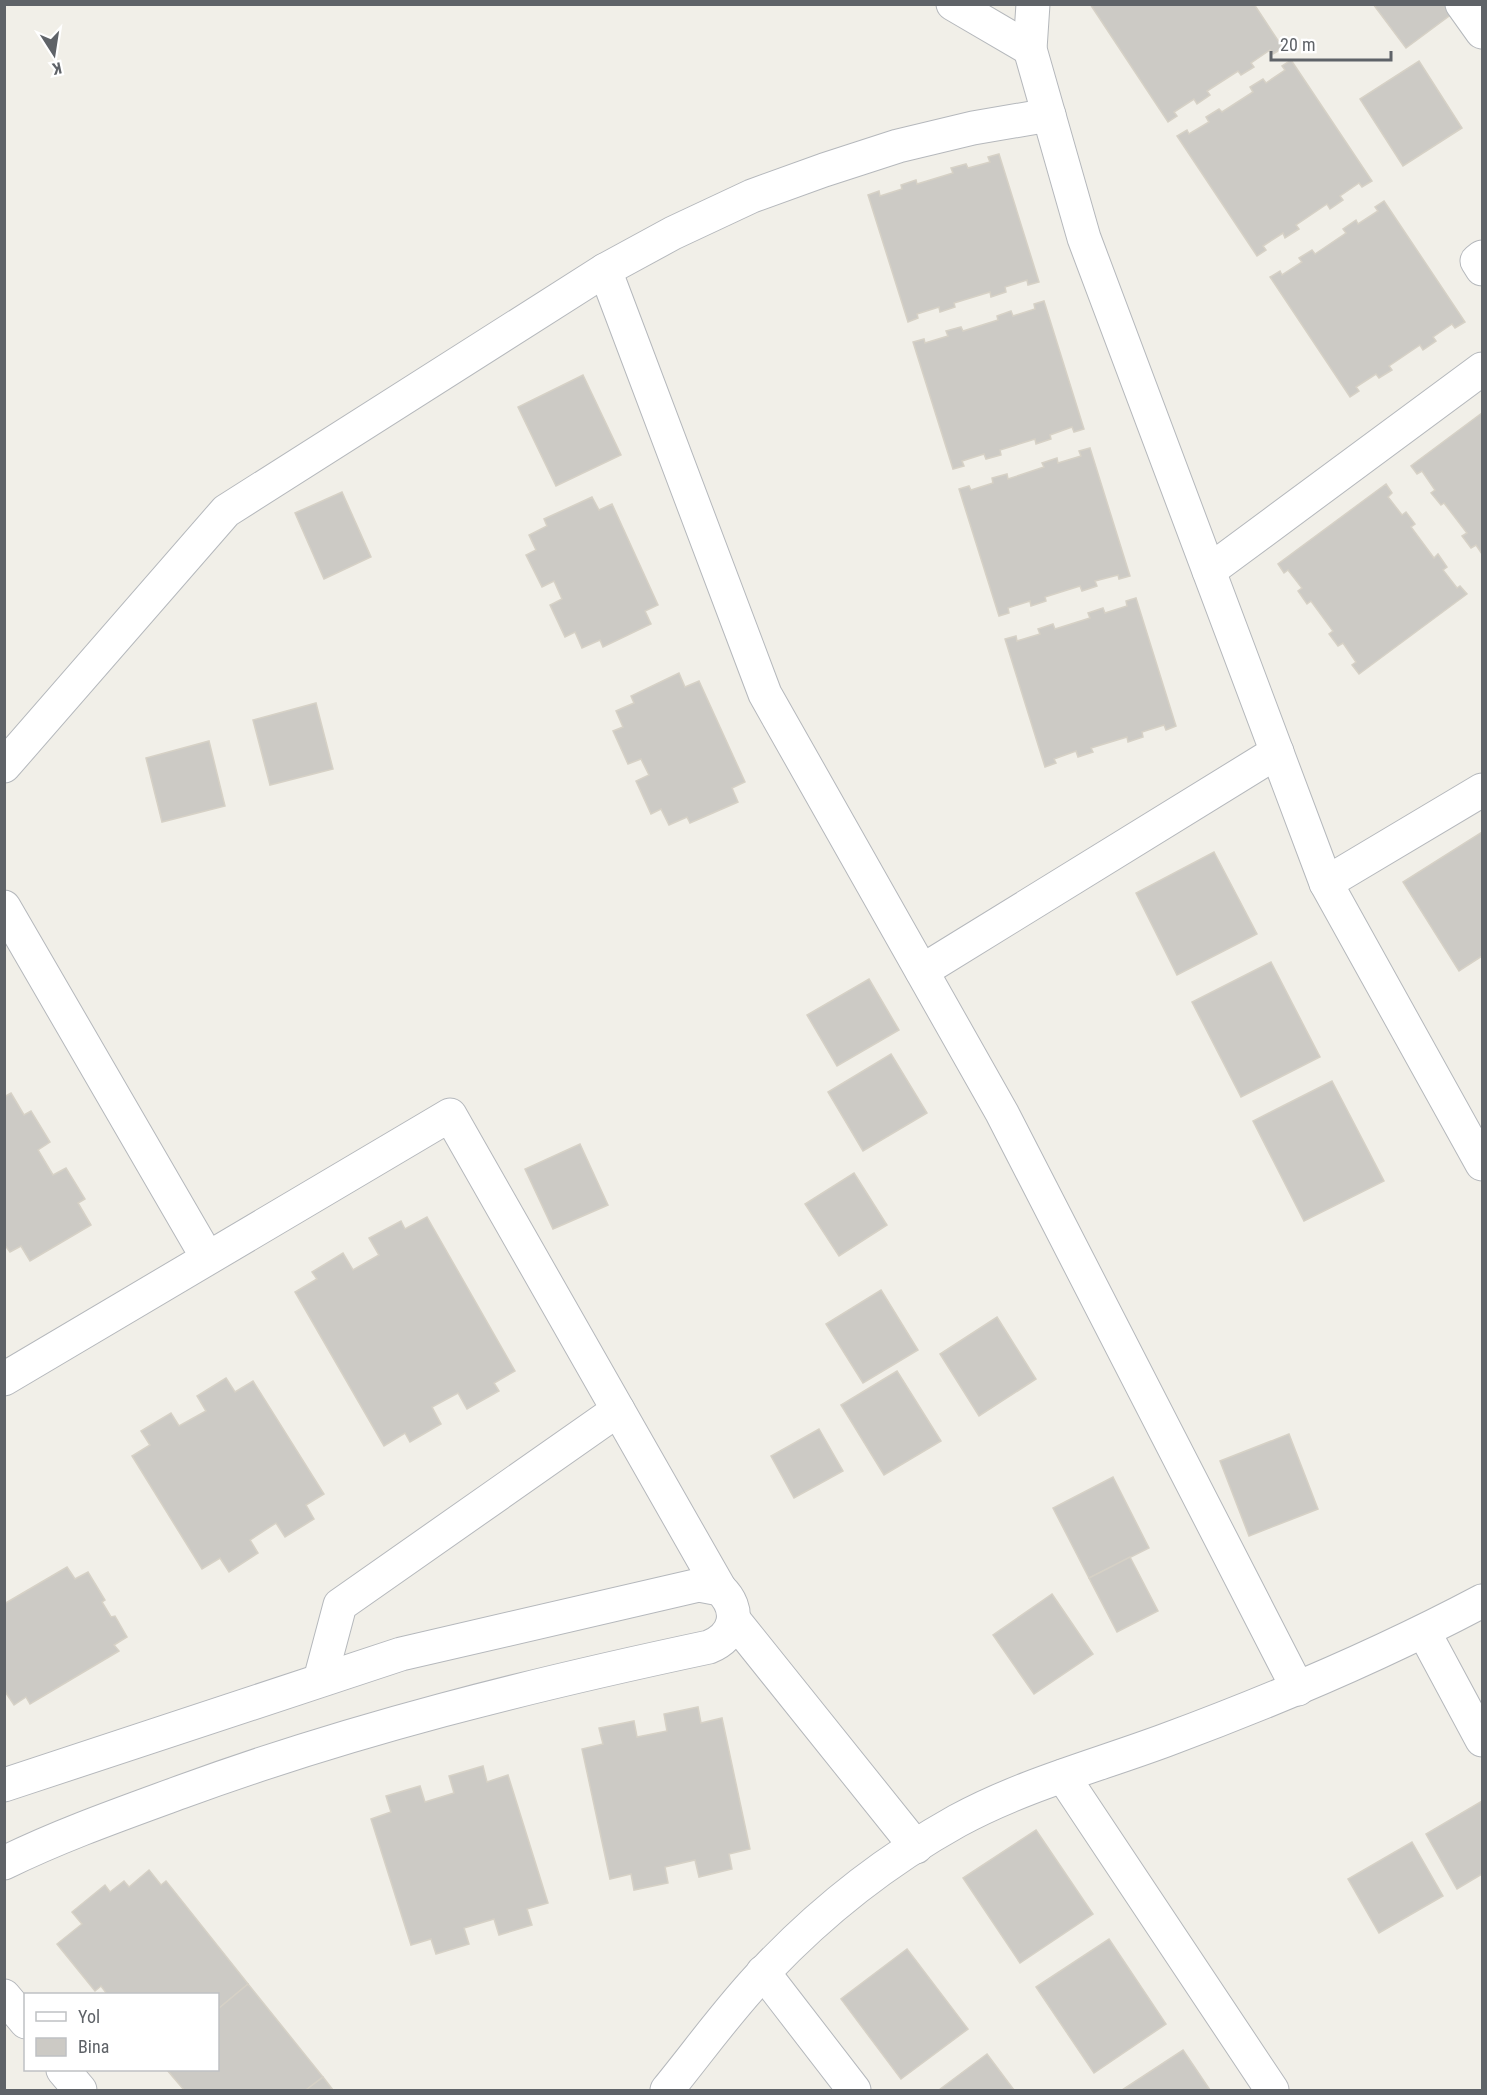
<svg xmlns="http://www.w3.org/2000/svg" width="1487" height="2095" font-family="'Roboto Condensed',sans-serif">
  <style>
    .building { fill: #cccac5; stroke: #d6d1c6; stroke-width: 1.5 }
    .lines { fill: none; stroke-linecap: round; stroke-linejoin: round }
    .street-casing { stroke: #b5b8bc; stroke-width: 35 }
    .street { stroke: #fff; stroke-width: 33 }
  </style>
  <rect width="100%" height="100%" fill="#f1efe8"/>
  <g class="building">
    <polygon points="1090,4 1254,4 1283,48 1273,54 1270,50 1251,63 1254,67 1241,75 1238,71 1207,91 1210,95 1197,104 1194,99 1174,112 1177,116 1168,122"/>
    <polygon points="1373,4 1446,4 1453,13 1406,48"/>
    <polygon points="1291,60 1372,181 1362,187 1359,183 1340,196 1343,200 1330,209 1327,204 1296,225 1299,229 1285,238 1283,233 1263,246 1266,250 1257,256 1177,136 1187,130 1189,134 1209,122 1206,117 1219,109 1222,112 1253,92 1250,87 1263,79 1266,83 1285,70 1282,66"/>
    <polygon points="1419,61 1462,128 1403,166 1360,99"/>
    <polygon points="999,154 1039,282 1028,285 1027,280 1005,287 1006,292 991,297 990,292 954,303 955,307 940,312 939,307 917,314 918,318 908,322 868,195 879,191 880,196 902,189 901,185 916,180 917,184 953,173 951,168 966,164 968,168 990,162 988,157"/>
    <polygon points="1384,201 1465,322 1455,328 1452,324 1433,337 1436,341 1423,350 1420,345 1389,366 1392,370 1379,378 1376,374 1356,387 1359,391 1350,397 1270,277 1280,271 1282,275 1302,262 1299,258 1312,250 1315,254 1346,233 1343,229 1356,220 1358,224 1378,211 1375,207"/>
    <polygon points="1044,301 1084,429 1074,432 1072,427 1050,435 1051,439 1036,444 1035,439 1000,450 1001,455 986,459 984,454 962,461 964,466 953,469 913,342 924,339 925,343 948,336 946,331 961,327 963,331 998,320 997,316 1011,311 1013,316 1035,309 1034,304"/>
    <polygon points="583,375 621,455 556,486 518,407"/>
    <polygon points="1482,413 1482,554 1476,545 1471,548 1462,536 1467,533 1444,503 1441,505 1431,493 1435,490 1422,471 1417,474 1411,466"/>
    <polygon points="1090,448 1130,576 1119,579 1118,575 1095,581 1097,586 1082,591 1080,586 1045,597 1046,601 1031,606 1030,601 1008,608 1009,613 999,616 959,489 969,486 971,490 993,483 992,478 1007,474 1008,479 1044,467 1042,463 1057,458 1058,463 1081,456 1079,451"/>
    <polygon points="1386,484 1392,493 1388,497 1402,515 1406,512 1415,524 1411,527 1434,558 1438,554 1447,567 1443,570 1457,588 1460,586 1467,594 1359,674 1352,665 1356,662 1343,643 1338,646 1329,634 1333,631 1311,601 1307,604 1298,591 1302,588 1288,570 1284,573 1278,564"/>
    <polygon points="342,492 371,557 324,579 295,513"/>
    <polygon points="592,497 599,510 612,504 658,605 645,611 651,624 603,647 600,640 582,648 575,632 565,637 550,605 562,599 554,581 542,587 526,555 536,550 529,535 547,526 544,519"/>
    <polygon points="1136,598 1176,726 1166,730 1164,725 1142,732 1143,737 1128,742 1127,737 1091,748 1093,752 1078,757 1076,751 1054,759 1056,763 1045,767 1005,639 1016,636 1017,641 1040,634 1038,629 1053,624 1055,629 1090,618 1088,613 1103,608 1105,613 1127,606 1126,601"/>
    <polygon points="679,673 685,687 699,681 745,782 732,788 738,802 690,823 687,817 669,825 661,809 651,814 636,781 649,775 641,759 628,764 613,731 623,727 616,711 634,703 631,696"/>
    <polygon points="316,703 333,769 270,785 253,720"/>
    <polygon points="209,741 225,806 162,822 146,758"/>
    <polygon points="1482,832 1482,956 1459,971 1403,882"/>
    <polygon points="1214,852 1257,934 1177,975 1136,893"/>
    <polygon points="1271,962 1320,1057 1241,1097 1192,1002"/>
    <polygon points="869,979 899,1030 837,1066 807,1015"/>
    <polygon points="891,1054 927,1113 863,1151 828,1092"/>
    <polygon points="1332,1081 1384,1181 1304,1221 1253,1121"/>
    <polygon points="11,1093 24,1115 31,1111 50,1142 38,1150 53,1175 66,1168 85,1199 78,1203 91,1225 30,1261 21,1246 10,1252 4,1244 4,1097"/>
    <polygon points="580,1144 608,1205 553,1229 525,1169"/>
    <polygon points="854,1173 887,1225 839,1256 805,1204"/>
    <polygon points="427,1217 515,1371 494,1383 499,1391 467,1409 458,1393 432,1407 441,1424 410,1442 405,1433 384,1446 295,1292 317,1279 312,1272 343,1253 353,1270 379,1255 369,1238 401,1221 405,1229"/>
    <polygon points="881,1290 918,1350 863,1383 826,1324"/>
    <polygon points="997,1317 1036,1379 979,1416 940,1354"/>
    <polygon points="897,1371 941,1441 884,1475 841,1405"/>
    <polygon points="226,1378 235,1392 253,1381 324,1494 306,1505 314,1519 285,1537 276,1523 250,1540 258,1553 229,1572 220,1558 202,1569 132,1456 150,1445 141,1431 171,1413 179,1426 206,1411 197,1396"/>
    <polygon points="819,1429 843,1471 794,1498 771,1456"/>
    <polygon points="1289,1434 1318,1509 1249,1536 1220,1461"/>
    <polygon points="1113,1477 1149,1548 1089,1578 1053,1508"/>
    <polygon points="1130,1557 1158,1611 1117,1632 1089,1578"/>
    <polygon points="67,1567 75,1579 88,1572 105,1600 102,1602 111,1617 115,1616 127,1637 114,1645 119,1651 30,1704 26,1697 14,1705 4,1690 4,1604"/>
    <polygon points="1052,1594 1093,1654 1034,1694 993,1635"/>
    <polygon points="698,1707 701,1723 722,1718 750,1849 729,1854 732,1869 699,1877 695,1860 665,1867 668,1883 634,1890 631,1874 610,1879 582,1749 603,1744 599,1728 634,1721 637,1737 667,1731 664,1714"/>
    <polygon points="483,1766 487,1782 508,1775 548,1903 527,1909 532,1925 499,1935 494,1919 464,1928 469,1944 436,1954 431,1939 411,1945 371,1819 391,1812 386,1796 420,1786 425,1802 454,1793 449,1776"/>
    <polygon points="1482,1801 1482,1874 1457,1889 1426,1834"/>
    <polygon points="1036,1830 1093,1914 1020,1963 963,1878"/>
    <polygon points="1412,1842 1443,1896 1379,1933 1348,1879"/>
    <polygon points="149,1870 161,1885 166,1881 248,1984 218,2009 218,1994 107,1994 101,1986 95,1991 57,1944 82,1924 72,1912 105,1885 110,1892 124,1881 129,1887"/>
    <polygon points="1109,1939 1166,2024 1094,2073 1036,1987"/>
    <polygon points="907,1949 968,2029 901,2079 841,1999"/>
    <polygon points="248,1984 323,2077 306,2090 184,2090 167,2070 218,2070 218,2009"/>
    <polygon points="1183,2050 1210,2090 1122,2090"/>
    <polygon points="987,2054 1014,2090 939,2090"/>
    <polygon points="323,2077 333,2090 306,2090"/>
  </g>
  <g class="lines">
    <g class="street-casing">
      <g id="street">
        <polyline points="953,4 1030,49"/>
        <polyline points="1033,4 1030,49 1084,238 1326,883 1482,1164"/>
        <polyline points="1462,4 1482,32"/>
        <polyline points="1482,257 1477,261 1482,269"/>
        <polyline points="605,270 765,694 1002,1113 1298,1689"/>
        <polyline points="1209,571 1482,369"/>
        <polyline points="4,766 226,511 605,270 673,233 752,196 824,170 898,146 973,128 1049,115"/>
        <polyline points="1326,883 1482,790"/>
        <polyline points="4,907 207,1257"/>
        <polyline points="922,971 1277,752"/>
        <polyline points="4,1379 450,1115 720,1589"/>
        <polyline points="734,1620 916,1847"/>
        <polyline points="1424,1632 1482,1740"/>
        <polyline points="320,1680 340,1605 618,1410"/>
        <polyline points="1063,1776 1272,2090"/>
        <path d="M4,1785l397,-131 298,-69 21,4c22,21 16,47 -11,58 -179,38 -356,82 -528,145 -60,22 -120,43 -177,71"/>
        <polyline points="763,1972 854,2090"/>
        <polyline points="4,1996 26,2022"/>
        <polyline points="63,2070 80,2090"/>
        <path d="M667,2090c32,-39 63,-83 99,-120 55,-58 121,-110 191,-149 66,-36 139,-55 209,-81 108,-40 214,-85 316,-139"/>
      </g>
    </g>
    <use href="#street" class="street"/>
  </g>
  <rect width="1487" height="2095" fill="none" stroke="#5f6368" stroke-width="12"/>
  <rect x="24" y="1993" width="195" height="78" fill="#ffffff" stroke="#bfc1c3" stroke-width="1.5"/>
  <rect x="36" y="2012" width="30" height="9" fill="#ffffff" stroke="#bfc1c3" stroke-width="1.5"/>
  <text x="78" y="2023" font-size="18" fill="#5f6368">Yol</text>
  <rect x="36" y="2038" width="30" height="18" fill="#cccac5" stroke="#bfc1c3" stroke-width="1.5"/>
  <text x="78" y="2053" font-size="18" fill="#5f6368">Bina</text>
  <g transform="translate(54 54) rotate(168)" stroke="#ffffff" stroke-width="4.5" paint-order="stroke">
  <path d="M0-4.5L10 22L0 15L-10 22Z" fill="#5f6368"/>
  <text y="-9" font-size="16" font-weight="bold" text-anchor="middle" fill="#5f6368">K</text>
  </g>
  <path d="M1271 51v9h120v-9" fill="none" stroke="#5f6368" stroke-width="3"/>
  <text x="1280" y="51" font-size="18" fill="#5f6368" stroke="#ffffff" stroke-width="4.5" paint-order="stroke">20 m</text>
</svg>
